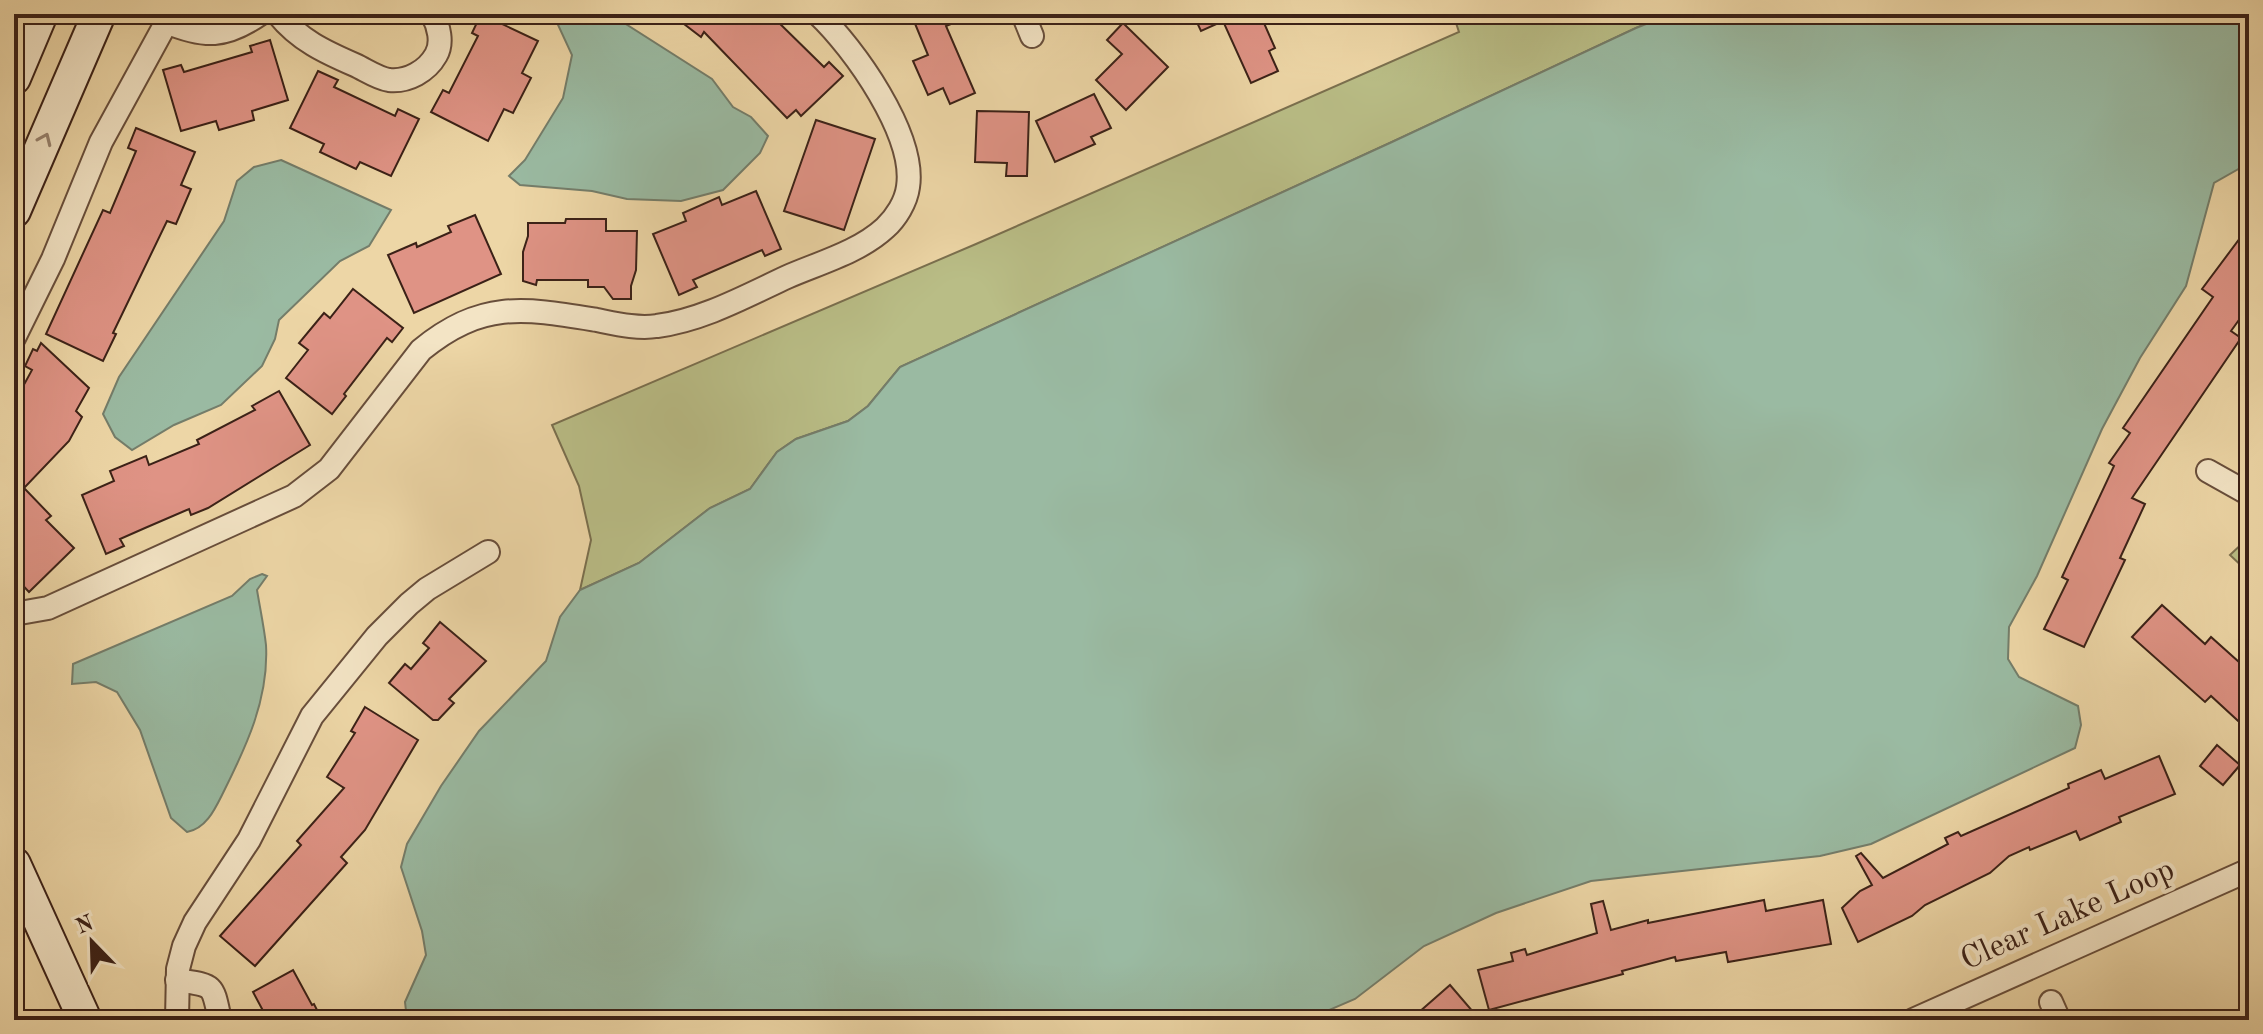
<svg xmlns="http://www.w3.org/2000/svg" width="2263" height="1034" font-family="'Old Standard TT',serif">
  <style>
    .green { fill: #b9bd86; stroke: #7a6f4e; stroke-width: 2 }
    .water { fill: #9abaa2; stroke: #747d6a; stroke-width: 2 }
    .building { fill: #df9385; stroke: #3b2117; stroke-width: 2 }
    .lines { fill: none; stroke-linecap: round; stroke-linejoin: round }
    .street-casing { stroke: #684e3b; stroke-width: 26 }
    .secondary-casing { stroke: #3b2117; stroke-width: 36 }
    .street { stroke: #f3e4c5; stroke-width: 22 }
    .secondary { stroke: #f3e4c5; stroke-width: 32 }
    .oneway { stroke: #97826e }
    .labels { text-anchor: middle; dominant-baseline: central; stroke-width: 8; stroke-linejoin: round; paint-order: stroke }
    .street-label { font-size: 32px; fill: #3b2117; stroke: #f3e4c5 }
  </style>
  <rect width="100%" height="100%" fill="#edd6a6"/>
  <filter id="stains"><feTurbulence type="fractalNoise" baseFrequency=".0025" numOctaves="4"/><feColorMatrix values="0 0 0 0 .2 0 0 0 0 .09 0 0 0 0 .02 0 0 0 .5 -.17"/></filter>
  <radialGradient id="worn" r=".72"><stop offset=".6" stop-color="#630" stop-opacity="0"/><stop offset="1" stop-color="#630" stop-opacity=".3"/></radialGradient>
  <g class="green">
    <polygon points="1453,14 1671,14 1636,28 1392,142 900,367 868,406 848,421 796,439 777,452 750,489 710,508 639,563 580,590 591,540 579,486 552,425 976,244 1459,32"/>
    <polygon points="2249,537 2249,573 2230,555"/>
  </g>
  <g class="water">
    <polygon points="553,14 610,14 712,79 733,107 751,117 768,136 760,153 723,190 681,201 627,199 592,191 520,185 509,176 525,160 563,98 572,55"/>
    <polygon points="1671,14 2249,14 2249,163 2214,183 2186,286 2140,358 2102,429 2037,576 2009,627 2008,659 2019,677 2078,706 2081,725 2075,748 1871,844 1820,856 1591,881 1496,913 1424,946 1355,999 1306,1020 407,1020 405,1002 426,955 422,931 401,867 407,844 441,786 479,731 546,661 560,617 580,590 639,563 710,508 750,489 777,452 796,439 848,421 868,406 900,367 1392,142 1636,28"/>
    <polygon points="281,160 391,210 369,246 340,261 279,320 275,339 262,366 221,405 174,425 132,450 115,437 103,414 119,377 224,221 237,181 254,167"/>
    <path d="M262,574l5,2 -10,14c3,18 7,37 9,55 3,54 -20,102 -43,148 -8,16 -17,36 -36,39l-16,-14 -31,-88 -23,-38 -21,-10 -24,2 1,-20 159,-68 18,-17z"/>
  </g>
  <g class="building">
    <polygon points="481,14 538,41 522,73 531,78 513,113 504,109 488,141 431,112 443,90 449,93 478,36 472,33"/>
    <polygon points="671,14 770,14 824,67 829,62 843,76 801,116 796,110 787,118 704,32 701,37"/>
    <polygon points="911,14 975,14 946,26 975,93 950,104 943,88 928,95 913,61 928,55"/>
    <polygon points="1193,14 1260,14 1275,48 1269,51 1278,71 1251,83 1223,21 1201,31"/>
    <polygon points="1123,23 1168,67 1126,110 1096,80 1122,54 1107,40"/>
    <polygon points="270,40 288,100 252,111 254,120 219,130 216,121 181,131 163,70 181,65 184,72 252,52 250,46"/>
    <polygon points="318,71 338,80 334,87 395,116 398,109 419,119 391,176 360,162 356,169 320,152 324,144 290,128"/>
    <polygon points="1094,94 1111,128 1091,137 1095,144 1055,162 1036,121"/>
    <polygon points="977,111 1029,112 1027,176 1006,176 1007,163 975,162"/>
    <polygon points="816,120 875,139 844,230 784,211"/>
    <polygon points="136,128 195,152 181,185 191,189 176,224 167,221 113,333 116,334 103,361 46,334 103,210 110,213 136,151 128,148"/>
    <polygon points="756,191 781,249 765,256 762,250 693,280 697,287 679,295 653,234 686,221 683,213 719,197 722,205"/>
    <polygon points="475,215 501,274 414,313 388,255 416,243 417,247 451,232 448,226"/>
    <polygon points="566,219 606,219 606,231 637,231 636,270 631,286 631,299 613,299 604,287 588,287 588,280 537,280 536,285 523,281 523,252 528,236 528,223 565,223"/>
    <polygon points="2249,226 2249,306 2231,331 2241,338 2132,498 2145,504 2120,558 2125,560 2084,647 2044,629 2068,580 2062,577 2114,466 2109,463 2130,433 2123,428 2213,297 2202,289"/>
    <polygon points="353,289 403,328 392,342 387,338 344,394 346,396 332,414 286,378 308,350 299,343 324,313 330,318"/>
    <polygon points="41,343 89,388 76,411 82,417 69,441 24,488 51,516 46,520 74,548 29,592 14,576 14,403 32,370 25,366 33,349 37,351"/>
    <polygon points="279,391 310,445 208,508 191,515 189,509 145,528 120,539 124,546 106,554 82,495 114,481 110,471 146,456 149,465 199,444 197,440 255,410 252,406"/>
    <polygon points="2162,605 2205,644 2211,637 2249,671 2249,731 2211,696 2205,702 2132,637"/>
    <polygon points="440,622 486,661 449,699 454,703 438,720 433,720 389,683 405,664 411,669 429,648 423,643"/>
    <polygon points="365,707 418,740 365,830 341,857 347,863 255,966 220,936 301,845 297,841 344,788 327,777 355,733 351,731"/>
    <polygon points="2217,745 2240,765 2223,785 2200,766"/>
    <polygon points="2159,756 2175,794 2119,817 2121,822 2080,840 2076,831 2030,850 2029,847 2009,856 1990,873 1925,905 1912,916 1858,942 1842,908 1860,891 1872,885 1856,856 1861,853 1883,878 1948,844 1945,838 1958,832 1961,836 2069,788 2068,784 2101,770 2105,779"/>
    <polygon points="1764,900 1766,911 1823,900 1831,944 1728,962 1726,952 1676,961 1675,957 1622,971 1623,974 1489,1010 1478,970 1513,961 1511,953 1525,949 1527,955 1597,933 1591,904 1603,901 1611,930 1648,920 1648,923"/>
    <polygon points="293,970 312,1005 314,1004 322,1020 268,1020 253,992"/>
    <polygon points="1450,985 1480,1020 1410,1020"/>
  </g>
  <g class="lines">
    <g class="street-casing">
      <g id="street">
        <path d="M278,14c21,26 47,38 77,51 11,5 22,13 34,15 19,2 38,-9 47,-25 7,-12 3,-29 -4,-41"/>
        <polyline points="1023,14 1032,36"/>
        <path d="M166,22c39,16 59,16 94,-8"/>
        <polyline points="14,338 53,259 101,142 171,14"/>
        <polyline points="2208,471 2249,494"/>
        <path d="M14,614l34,-6 246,-112 35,-27 92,-119c61,-50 103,-42 176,-30 20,4 41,9 60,6 46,-6 89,-30 130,-49 32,-14 72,-25 98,-49 11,-10 21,-26 23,-41 8,-52 -54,-139 -90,-173"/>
        <path d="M177,980c38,6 35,3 43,40"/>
        <polyline points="2051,1002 2059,1020"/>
        <polyline points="177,1020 178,969 184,946 195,922 249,840 312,716 377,636 409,604 427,589 488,552"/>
        <polyline points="1913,1020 2249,870"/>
      </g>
    </g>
    <g class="secondary-casing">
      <g id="secondary">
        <polyline points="14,78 41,14"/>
        <polyline points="14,211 99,14"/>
        <polyline points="14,864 85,1020"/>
      </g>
    </g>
    <use href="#street" class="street"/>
    <use href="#secondary" class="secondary"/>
  </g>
  <defs><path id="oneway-chevron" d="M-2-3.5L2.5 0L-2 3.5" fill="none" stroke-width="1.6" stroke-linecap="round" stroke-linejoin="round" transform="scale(2)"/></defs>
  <use class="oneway" href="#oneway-chevron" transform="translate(45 139) rotate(-66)"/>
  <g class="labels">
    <g class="street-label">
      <text transform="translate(2068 916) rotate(-24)">Clear Lake Loop</text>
    </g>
  </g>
  <rect width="2263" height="1034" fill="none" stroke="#edd6a6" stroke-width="48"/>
  <rect x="16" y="16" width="2231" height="1002" fill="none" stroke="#3b2117" stroke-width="4"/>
  <rect x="24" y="24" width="2215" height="986" fill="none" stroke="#3b2117" stroke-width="2"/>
  <g transform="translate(92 942) rotate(337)" stroke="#f3e4c5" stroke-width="6" paint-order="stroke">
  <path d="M0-6L14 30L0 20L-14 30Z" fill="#3b2117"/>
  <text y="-12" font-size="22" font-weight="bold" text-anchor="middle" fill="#3b2117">N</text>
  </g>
  <rect width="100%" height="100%" filter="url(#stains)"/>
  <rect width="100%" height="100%" fill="url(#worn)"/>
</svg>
